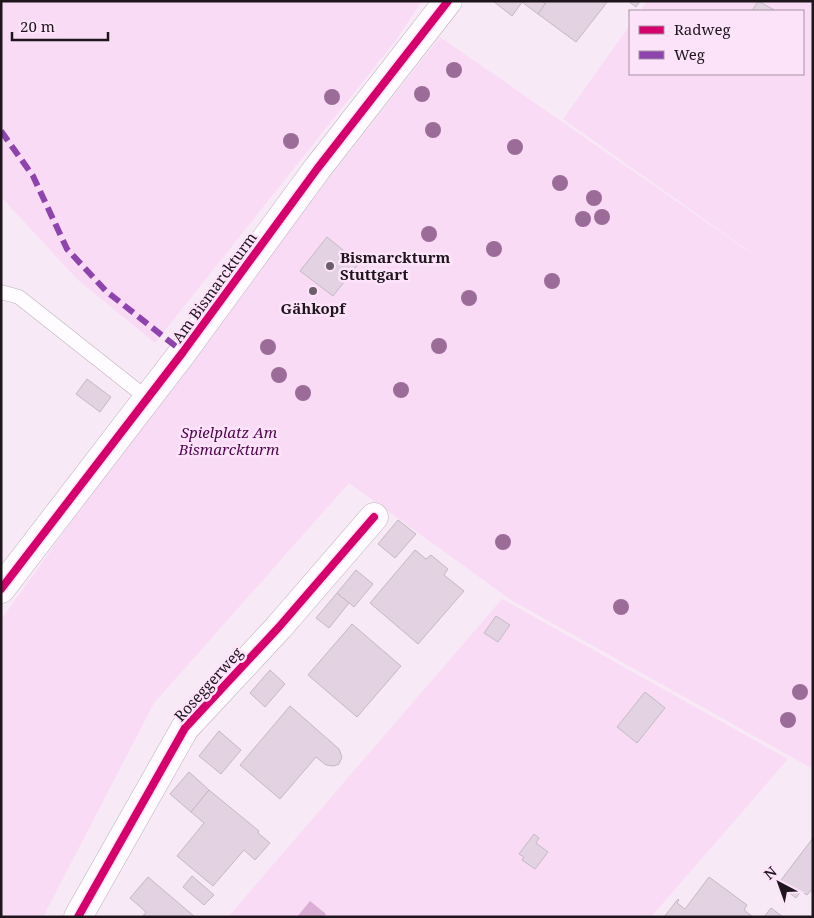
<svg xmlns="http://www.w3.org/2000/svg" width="814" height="918" font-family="'Noto Serif',serif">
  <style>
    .green { fill: #fadbf6 }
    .water { fill: #dbaed6 }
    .building { fill: #e3d2e1; stroke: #c4b9c2 }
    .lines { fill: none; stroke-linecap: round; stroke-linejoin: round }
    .lane-casing { stroke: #bdb2bb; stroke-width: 15 }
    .street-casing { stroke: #bdb2bb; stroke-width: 29 }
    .lane { stroke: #fefcfe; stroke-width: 14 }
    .street { stroke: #fefcfe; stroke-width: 28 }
    .quiet { stroke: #8e44ad; stroke-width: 6; stroke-dasharray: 12 6; stroke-linecap: butt }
    .cycleway-casing { stroke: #fde3fa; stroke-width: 11 }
    .cycleway { stroke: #d6006c; stroke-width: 8 }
    .tree { fill: #9b6c98 }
    .poi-dot { fill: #6a5f69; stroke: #fde3fa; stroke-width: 2 }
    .labels { text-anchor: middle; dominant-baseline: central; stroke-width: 5; stroke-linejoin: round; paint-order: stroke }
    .poi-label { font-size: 15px; font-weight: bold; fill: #1e151d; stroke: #fde3fa; text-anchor: start }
    .street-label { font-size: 15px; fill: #1e151d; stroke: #fde3fa }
    .park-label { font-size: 15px; font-style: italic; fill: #4f054b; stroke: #fde3fa }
  </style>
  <rect width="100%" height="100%" fill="#f7e9f5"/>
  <g class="green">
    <polygon points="1,1 422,1 396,40 155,343 78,280 1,197"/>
    <polygon points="647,1 813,1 813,769 511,600 349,483 154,703 43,917 1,917 1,620 193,351 440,37 787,278 563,119 630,25 630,74 803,74 803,11 640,11"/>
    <polygon points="502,599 788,759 651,917 228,917"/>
  </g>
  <polygon class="water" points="310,901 326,914 324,917 297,917"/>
  <g class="building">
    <polygon points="493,1 523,1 512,16"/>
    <polygon points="542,1 545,4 538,14 522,2"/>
    <polygon points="547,1 608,1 576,42 538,14"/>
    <polygon points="628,1 640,1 636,7"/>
    <polygon points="758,1 776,11 752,11"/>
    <polygon points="327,237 359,263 333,296 300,271"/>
    <polygon points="87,379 111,397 100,412 76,394"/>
    <polygon points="398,520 416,534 395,558 378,544"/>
    <polygon points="415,550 426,559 431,555 448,569 444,575 464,591 418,644 370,603"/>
    <polygon points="356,570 373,584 354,607 337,593"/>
    <polygon points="337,593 349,603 329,628 316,618"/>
    <polygon points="496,616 510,625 498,642 484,633"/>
    <polygon points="352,624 401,666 357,717 308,675"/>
    <polygon points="270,670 285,684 265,707 250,693"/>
    <polygon points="645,692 665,708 637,743 617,727"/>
    <polygon points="290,706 339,749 342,757 339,764 334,766 326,765 316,757 280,799 240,765"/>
    <polygon points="219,731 241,750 221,774 199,756"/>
    <polygon points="189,772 209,790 191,812 170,794"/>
    <polygon points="209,790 259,831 258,833 270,843 255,860 244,850 213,886 177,856 204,823 191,812"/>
    <polygon points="534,834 539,838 536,843 548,852 535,869 522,860 524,857 519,854"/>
    <polygon points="813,838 813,888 807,895 801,891 796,898 778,884"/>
    <polygon points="192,876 214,895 204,905 183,887"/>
    <polygon points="148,877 195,917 142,917 146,912 130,898"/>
    <polygon points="709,877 747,905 744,910 753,917 664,917 678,899 679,900 677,903 685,909"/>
    <polygon points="771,908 783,917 764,917"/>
  </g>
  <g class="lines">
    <g class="lane-casing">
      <polyline id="lane" points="1,292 19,297 148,399"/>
    </g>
    <g class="street-casing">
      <g id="street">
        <polyline points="1,589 183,352 317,169 448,1"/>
        <polyline points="78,917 185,728 279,627 374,517"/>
      </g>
    </g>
    <use href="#lane" class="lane"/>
    <use href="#street" class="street"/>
    <polyline class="quiet" points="1,131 33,176 67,249 106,291 183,352"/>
    <g class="cycleway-casing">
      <g id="cycleway">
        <polyline points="1,589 183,352 317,169 448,1"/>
        <polyline points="78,917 185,728 279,627 374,517"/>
      </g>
    </g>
    <use href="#cycleway" class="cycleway"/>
  </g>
  <g class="tree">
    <circle cx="454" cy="70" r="8"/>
    <circle cx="422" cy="94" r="8"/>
    <circle cx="332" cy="97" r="8"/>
    <circle cx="433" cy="130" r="8"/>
    <circle cx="291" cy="141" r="8"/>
    <circle cx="515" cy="147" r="8"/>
    <circle cx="560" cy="183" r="8"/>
    <circle cx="594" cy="198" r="8"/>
    <circle cx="602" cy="217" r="8"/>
    <circle cx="583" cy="219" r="8"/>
    <circle cx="429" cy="234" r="8"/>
    <circle cx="494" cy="249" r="8"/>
    <circle cx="552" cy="281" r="8"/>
    <circle cx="469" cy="298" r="8"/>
    <circle cx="439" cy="346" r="8"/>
    <circle cx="268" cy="347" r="8"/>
    <circle cx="279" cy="375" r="8"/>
    <circle cx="401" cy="390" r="8"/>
    <circle cx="303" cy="393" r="8"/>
    <circle cx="503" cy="542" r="8"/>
    <circle cx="621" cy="607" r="8"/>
    <circle cx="800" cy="692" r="8"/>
    <circle cx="788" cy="720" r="8"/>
  </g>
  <g class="poi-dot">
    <circle cx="330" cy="266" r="5"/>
    <circle cx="313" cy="291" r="5"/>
  </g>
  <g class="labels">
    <g class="poi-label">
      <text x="340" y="257">Bismarckturm<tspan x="340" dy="17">Stuttgart</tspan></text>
      <text x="313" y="308" text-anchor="middle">Gähkopf</text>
    </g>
    <g class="street-label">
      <text transform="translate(214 287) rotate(-54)">Am Bismarckturm</text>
      <text transform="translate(208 684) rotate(-48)">Roseggerweg</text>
    </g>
    <g class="park-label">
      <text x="229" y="432">Spielplatz Am<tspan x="229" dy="17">Bismarckturm</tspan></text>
    </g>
  </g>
  <rect width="814" height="918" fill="none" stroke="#1e151d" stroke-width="5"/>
  <rect x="629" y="10" width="175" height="65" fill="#fde3fa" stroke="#a491a2"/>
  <rect x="639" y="26" width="25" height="8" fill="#d6006c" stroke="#a491a2"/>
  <text x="674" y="35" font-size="15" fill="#1e151d">Radweg</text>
  <rect x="639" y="51" width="25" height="8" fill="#8e44ad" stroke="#a491a2"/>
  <text x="674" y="60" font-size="15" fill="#1e151d">Weg</text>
  <g transform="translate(779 883) rotate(319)" stroke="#fde3fa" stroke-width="4" paint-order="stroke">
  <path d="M0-4L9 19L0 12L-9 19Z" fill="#1e151d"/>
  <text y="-8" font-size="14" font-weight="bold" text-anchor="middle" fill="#1e151d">N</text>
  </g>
  <path d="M12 32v8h96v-8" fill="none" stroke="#1e151d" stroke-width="2.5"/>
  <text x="20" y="32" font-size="15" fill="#1e151d" stroke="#fde3fa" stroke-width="4" paint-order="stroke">20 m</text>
</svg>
